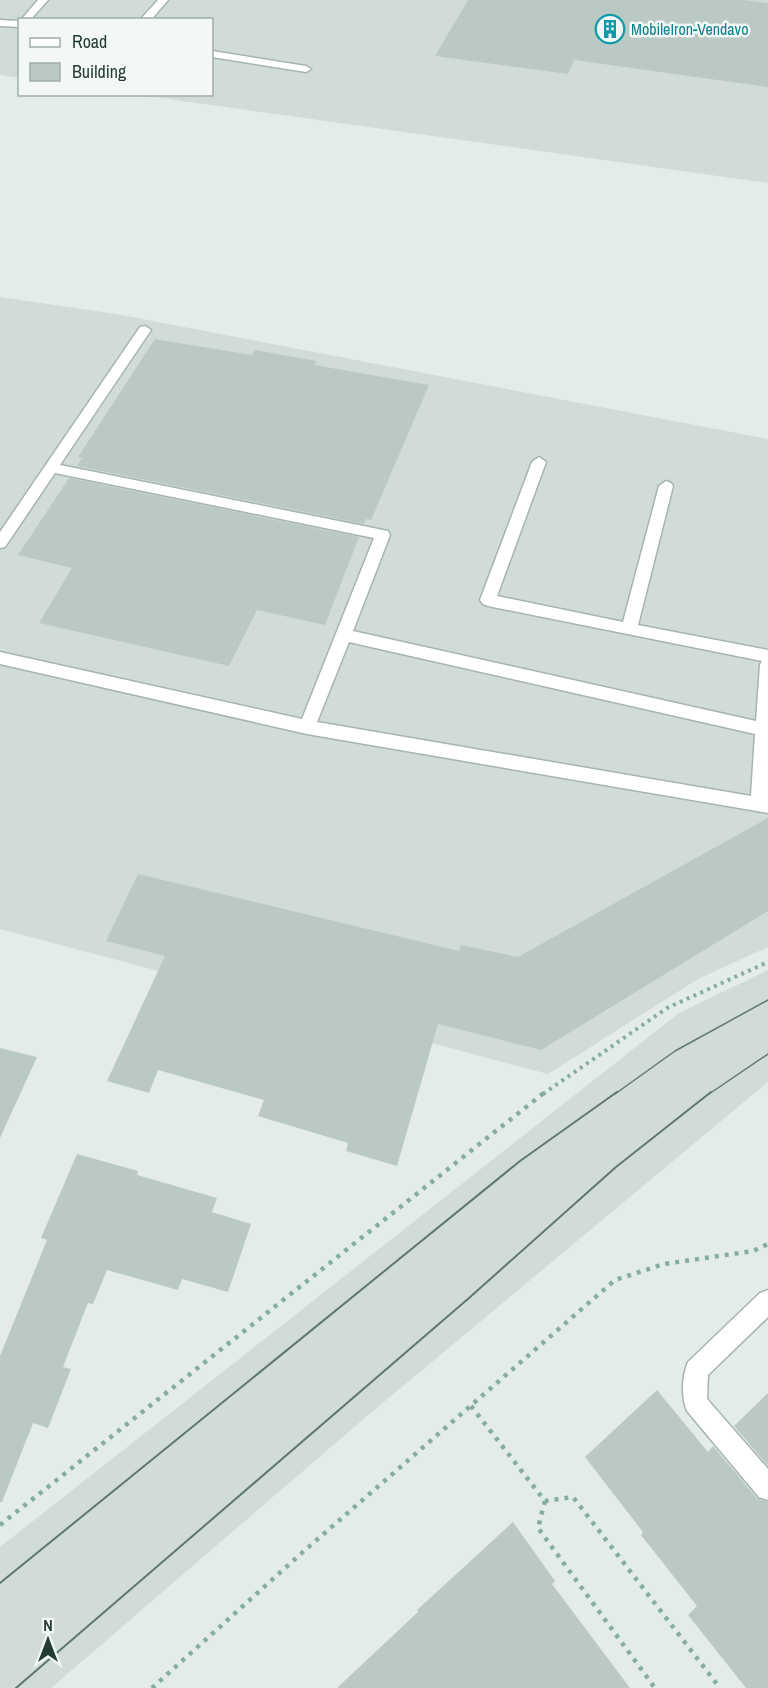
<svg xmlns="http://www.w3.org/2000/svg" width="768" height="1688" font-family="'Archivo Narrow',sans-serif">
  <style>
    .built { fill: #d1dcd7 }
    .building { fill: #bbc9c4 }
    .lines { fill: none; stroke-linecap: round; stroke-linejoin: round }
    .minor-casing { stroke: #a6b4af; stroke-width: 3 }
    .path-far1 { stroke: #85ada2; stroke-width: 4; stroke-dasharray: 3 4.5; stroke-linecap: butt }
    .path { stroke: #85ada2; stroke-width: 4.5; stroke-dasharray: 4 6; stroke-linecap: butt }
    .minor { fill: #fff; fill-rule: evenodd }
    .tram-far1 { stroke: #5e7772; stroke-width: 1.5 }
    .tram { stroke: #5e7772; stroke-width: 2 }
    .labels { text-anchor: middle; dominant-baseline: central; stroke-width: 5; stroke-linejoin: round; paint-order: stroke }
    .far-culture-label { font-size: 16px; fill: #0d838f; stroke: #f3f8f6; text-anchor: start }
  </style>
  <rect width="100%" height="100%" fill="#e3ece8"/>
  <g class="built">
    <polygon points="0,0 768,0 768,183 140,95 212,94 212,20 20,20 19,78 0,75"/>
    <polygon points="0,297 116,314 768,439 768,947 698,979 548,1074 0,929"/>
    <polygon points="768,970 768,1082 367,1416 51,1688 0,1688 0,1547 679,1013"/>
  </g>
  <g class="building">
    <polygon points="468,0 743,0 768,3 768,87 574,60 568,74 435,56"/>
    <polygon points="155,339 252,355 255,350 317,361 314,365 429,385 371,520 366,519 364,524 77,466 82,458 78,457"/>
    <polygon points="69,478 359,537 325,625 257,610 229,666 39,623 72,568 18,555"/>
    <polygon points="768,818 768,911 541,1050 438,1024 397,1166 346,1151 348,1143 258,1116 264,1100 158,1070 149,1093 107,1081 165,956 106,941 138,874 459,951 461,945 518,957"/>
    <polygon points="0,1048 37,1057 0,1138"/>
    <polygon points="77,1154 138,1171 137,1175 217,1198 212,1212 251,1224 228,1292 182,1279 178,1290 107,1270 93,1304 88,1303 63,1367 71,1369 48,1428 33,1423 2,1502 0,1502 0,1356 47,1240 41,1238"/>
    <polygon points="657,1390 708,1452 713,1446 757,1498 768,1502 768,1688 746,1688 688,1615 697,1606 641,1535 643,1532 585,1457"/>
    <polygon points="768,1393 768,1466 734,1426"/>
    <polygon points="513,1522 555,1581 552,1584 630,1688 337,1688 418,1612 417,1610"/>
  </g>
  <g class="lines">
    <g class="minor-casing">
      <g id="minor">
        <polygon points="38,0 48,0 30,20 20,21"/>
        <polygon points="158,0 168,0 151,20 140,20"/>
        <polygon points="0,20 20,21 20,27 0,26"/>
        <polygon points="212,51 306,66 311,69 306,72 212,57"/>
        <path d="M145,326l6,4 -91,135 328,66 2,4 -37,96 403,90 4,-56 2,-4 -274,-55 -5,-2 -3,-4 52,-138 7,-5 7,5 -49,134 126,26 36,-136 7,-5 5,2 2,3 -35,139 130,25v163l-461,-79 -307,-70v-12l302,67 72,-181 -319,-65 -50,74 -5,1v-16l140,-205zM349,642l406,92 -4,62 -434,-74z"/>
        <path d="M768,1290v27l-60,58 -1,24 61,70v31l-9,-3 -72,-86c-6,-14 -5,-35 1,-49l72,-69z"/>
      </g>
    </g>
    <polyline class="path-far1" points="543,1094 667,1008 768,962"/>
    <g class="path">
      <polyline points="471,1406 545,1501 573,1497 720,1688"/>
      <polyline points="545,1501 538,1528 655,1688"/>
      <polyline points="0,1525 545,1092"/>
      <polyline points="152,1688 304,1551 615,1280 664,1264 753,1251 768,1244"/>
    </g>
    <use href="#minor" class="minor"/>
    <g class="tram-far1">
      <polyline points="615,1094 675,1051 768,1000"/>
      <polyline points="709,1094 768,1054"/>
    </g>
    <g class="tram">
      <polyline points="0,1583 520,1161 617,1092"/>
      <polyline points="16,1688 469,1298 616,1167 711,1092"/>
    </g>
  </g>
  <defs>
    <g id="building-ring" transform="scale(1.5)"><circle r="9.5" fill="#f3f8f6" stroke="#0f9aa8" stroke-width="1.5"/><path d="M-4-6H4V6H1V3H-1V6H-4ZM-2.5-4.3h1.7v1.8h-1.7ZM.8-4.3h1.7v1.8H.8ZM-2.5-1h1.7V.8h-1.7ZM.8-1h1.7V.8H.8Z" fill="#0f9aa8"/></g>
  </defs>
  <g fill-rule="evenodd">
    <use href="#building-ring" x="610" y="29"/>
  </g>
  <g class="labels">
    <g class="far-culture-label">
      <text x="631" y="29">MobileIron-Vendavo</text>
    </g>
  </g>
  <rect x="18" y="18" width="195" height="78" fill="#f3f8f6" stroke="#a0ada9" stroke-width="1.5"/>
  <rect x="30" y="38" width="30" height="9" fill="#ffffff" stroke="#a0ada9" stroke-width="1.5"/>
  <text x="72" y="48" font-size="18" fill="#243c36">Road</text>
  <rect x="30" y="63" width="30" height="18" fill="#bbc9c4" stroke="#a0ada9" stroke-width="1.5"/>
  <text x="72" y="78" font-size="18" fill="#243c36">Building</text>
  <g transform="translate(48 1640)" stroke="#f3f8f6" stroke-width="4.5" paint-order="stroke">
  <path d="M0-4.5L10 22L0 15L-10 22Z" fill="#243c36"/>
  <text y="-9" font-size="16" font-weight="bold" text-anchor="middle" fill="#243c36">N</text>
  </g>
</svg>
